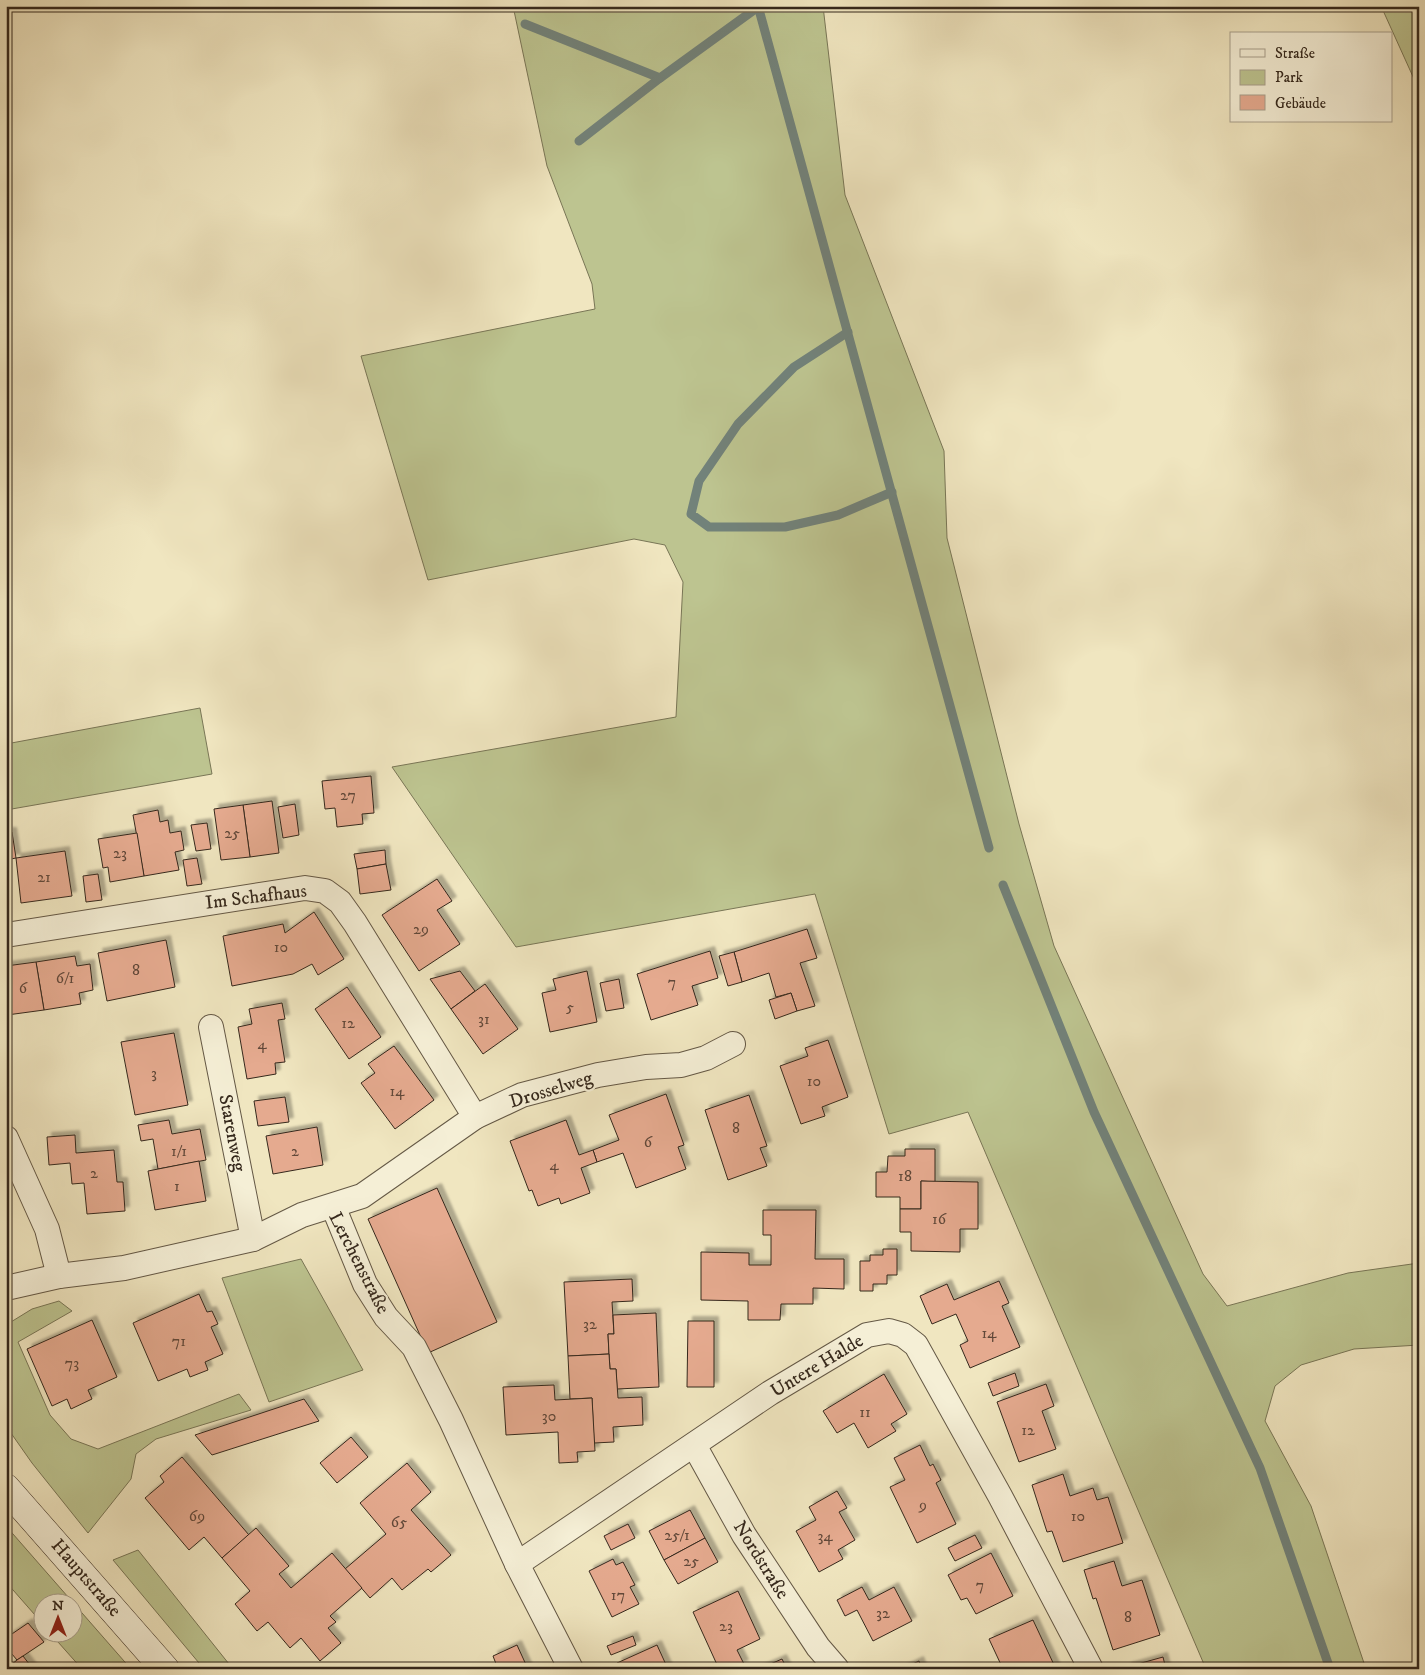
<svg xmlns="http://www.w3.org/2000/svg" width="1425" height="1675" font-family="'IM FELL DW Pica',serif">
  <style>
    .green { fill: #bdc490; stroke: #797656 }
    .lines { fill: none; stroke-linecap: round; stroke-linejoin: round }
    .stream { stroke: #72827a; stroke-width: 9 }
    .building { fill: #e5aa8f; stroke: #35281c; filter: url(#shadow) }
    .minor-casing { stroke: #645845; stroke-width: 26 }
    .secondary-casing { stroke: #35281c; stroke-width: 29 }
    .minor { stroke: #f5efd6; stroke-width: 24 }
    .secondary { stroke: #f5efd6; stroke-width: 28 }
    .labels { text-anchor: middle; dominant-baseline: central; stroke-width: 4.5; stroke-linejoin: round; paint-order: stroke }
    .number-label { font-size: 16px; fill: #614839 }
    .street-label { font-size: 19px; fill: #35281c; stroke: #f5efd6 }
  </style>
  <defs>
    <filter id="shadow"><feDropShadow dx="4.5" dy="-4.5" stdDeviation="1" flood-color="#0004"/></filter>
  </defs>
  <rect width="100%" height="100%" fill="#f0e6c0"/>
  <filter id="stains"><feTurbulence type="fractalNoise" baseFrequency=".004" numOctaves="4"/><feColorMatrix values="0 0 0 0 .2 0 0 0 0 .09 0 0 0 0 .02 0 0 0 .5 -.17"/></filter>
  <radialGradient id="worn" r=".72"><stop offset=".6" stop-color="#630" stop-opacity="0"/><stop offset="1" stop-color="#630" stop-opacity=".3"/></radialGradient>
  <g class="green">
    <polygon points="513,6 823,6 845,195 944,451 947,538 1019,824 1054,946 1203,1274 1227,1306 1348,1273 1419,1263 1419,1345 1354,1349 1301,1365 1275,1386 1265,1421 1311,1506 1366,1669 1206,1669 968,1112 889,1134 815,894 516,947 392,767 676,717 683,582 665,545 634,539 428,580 361,356 595,309 592,284 547,166"/>
    <polygon points="1381,6 1419,6 1419,90"/>
    <polygon points="200,708 212,774 6,810 6,744"/>
    <polygon points="301,1259 363,1370 269,1402 222,1278"/>
    <polygon points="59,1301 72,1311 18,1342 50,1415 71,1439 98,1449 239,1394 251,1410 156,1439 136,1454 131,1479 88,1533 32,1463 6,1426 6,1325 32,1309"/>
    <polygon points="6,1526 131,1669 82,1669 50,1633 72,1632 72,1602 42,1602 42,1623 6,1582"/>
    <polygon points="138,1550 233,1669 204,1669 113,1560"/>
  </g>
  <g class="lines">
    <g class="stream">
      <polyline points="758,6 989,848"/>
      <polyline points="525,24 660,78"/>
      <polyline points="579,141 660,78 758,7"/>
      <polyline points="848,332 794,367 738,424 699,481 691,514 709,527 785,527 838,515 892,492"/>
      <polyline points="1003,885 1094,1112 1260,1468 1330,1669"/>
    </g>
  </g>
  <g class="building">
    <polygon points="371,776 374,813 362,814 363,824 337,827 335,808 325,809 322,781"/>
    <polygon points="272,801 279,853 250,857 243,805"/>
    <polygon points="295,804 299,835 283,838 278,807"/>
    <polygon points="243,805 250,857 221,860 214,809"/>
    <polygon points="158,810 160,822 168,820 170,833 181,831 184,850 175,852 179,870 144,876 133,815"/>
    <polygon points="207,823 211,849 196,851 191,825"/>
    <polygon points="6,832 12,832 16,858 6,860"/>
    <polygon points="137,833 144,876 110,882 108,867 103,868 98,839"/>
    <polygon points="385,850 386,864 357,869 354,854"/>
    <polygon points="65,851 72,896 21,903 16,858"/>
    <polygon points="197,858 202,884 187,886 183,860"/>
    <polygon points="386,864 391,890 360,894 357,869"/>
    <polygon points="98,874 102,900 86,902 83,876"/>
    <polygon points="437,879 452,901 437,910 460,944 419,971 382,915"/>
    <polygon points="314,912 344,959 318,975 312,964 293,974 232,986 223,936 283,924 285,933"/>
    <polygon points="807,929 817,958 800,963 815,1006 797,1011 791,993 776,997 769,973 742,982 734,952"/>
    <polygon points="166,940 175,987 107,1001 98,953"/>
    <polygon points="710,951 718,978 692,986 698,1005 651,1020 637,974"/>
    <polygon points="734,952 742,982 728,986 719,956"/>
    <polygon points="75,956 77,966 90,964 93,990 79,993 81,1004 44,1010 36,962"/>
    <polygon points="36,962 44,1010 7,1015 6,966"/>
    <polygon points="460,971 475,991 451,1009 430,979"/>
    <polygon points="587,971 597,1022 550,1032 542,993 556,990 553,979"/>
    <polygon points="619,979 624,1008 606,1011 600,983"/>
    <polygon points="485,984 518,1029 483,1054 451,1009"/>
    <polygon points="347,987 381,1037 349,1059 315,1009"/>
    <polygon points="791,993 797,1011 775,1019 769,1000"/>
    <polygon points="282,1003 285,1019 278,1020 285,1062 275,1063 276,1074 247,1079 238,1027 252,1024 249,1009"/>
    <polygon points="174,1033 188,1105 135,1115 121,1042"/>
    <polygon points="828,1040 848,1097 822,1107 825,1116 801,1124 780,1066 808,1056 805,1048"/>
    <polygon points="394,1046 434,1100 395,1129 361,1083 375,1073 368,1064"/>
    <polygon points="666,1094 684,1145 678,1147 686,1169 636,1188 623,1153 597,1162 593,1150 619,1140 609,1115"/>
    <polygon points="749,1095 767,1146 760,1148 767,1166 728,1180 705,1110"/>
    <polygon points="285,1097 289,1122 258,1126 254,1101"/>
    <polygon points="169,1120 172,1134 200,1129 206,1160 158,1169 153,1139 141,1141 138,1125"/>
    <polygon points="566,1120 579,1155 593,1150 597,1162 581,1168 590,1193 561,1204 559,1198 538,1206 532,1190 529,1191 510,1141"/>
    <polygon points="317,1127 323,1165 273,1174 266,1136"/>
    <polygon points="75,1135 76,1153 114,1150 117,1182 123,1182 125,1211 87,1214 84,1183 72,1184 70,1163 49,1165 47,1137"/>
    <polygon points="905,1149 935,1149 935,1182 921,1181 921,1209 900,1209 900,1197 876,1197 876,1172 887,1172 888,1156 905,1156"/>
    <polygon points="199,1161 206,1201 155,1210 148,1171"/>
    <polygon points="921,1181 978,1182 978,1229 960,1229 960,1252 911,1251 911,1232 900,1232 900,1209 921,1209"/>
    <polygon points="437,1188 497,1322 428,1353 368,1219"/>
    <polygon points="763,1210 816,1210 815,1259 844,1259 844,1289 813,1288 813,1304 781,1304 780,1320 748,1320 748,1301 701,1300 701,1252 749,1253 749,1265 771,1265 771,1235 763,1235"/>
    <polygon points="883,1249 897,1249 897,1275 887,1275 887,1284 873,1284 873,1291 860,1291 860,1261 870,1261 870,1255 883,1255"/>
    <polygon points="632,1279 633,1301 612,1302 614,1334 608,1334 609,1354 568,1356 564,1282"/>
    <polygon points="999,1281 1009,1303 1002,1306 1020,1347 970,1368 960,1345 968,1341 956,1314 932,1324 920,1296 947,1284 954,1300"/>
    <polygon points="199,1294 207,1312 212,1311 218,1324 211,1327 223,1354 205,1362 208,1370 190,1377 187,1369 158,1381 133,1323"/>
    <polygon points="656,1313 659,1387 617,1389 616,1369 610,1369 609,1354 608,1334 614,1334 613,1315"/>
    <polygon points="92,1320 117,1377 88,1390 92,1399 71,1409 67,1399 52,1406 27,1349"/>
    <polygon points="688,1321 714,1321 714,1387 687,1387"/>
    <polygon points="609,1354 610,1369 616,1369 618,1398 642,1397 643,1425 613,1427 614,1442 594,1443 592,1398 570,1399 568,1356"/>
    <polygon points="1015,1373 1019,1386 993,1396 988,1383"/>
    <polygon points="884,1374 907,1414 891,1424 896,1431 868,1448 854,1423 837,1433 823,1411"/>
    <polygon points="1046,1384 1054,1406 1042,1411 1056,1449 1019,1462 997,1402"/>
    <polygon points="554,1385 555,1400 592,1398 595,1451 577,1452 578,1462 559,1463 558,1432 506,1435 503,1387"/>
    <polygon points="304,1399 319,1421 212,1455 195,1435"/>
    <polygon points="351,1437 368,1457 337,1483 320,1463"/>
    <polygon points="920,1445 930,1466 933,1464 941,1480 936,1483 956,1524 917,1543 890,1487 905,1480 894,1458"/>
    <polygon points="182,1457 249,1535 222,1558 204,1537 189,1550 145,1498 164,1482 160,1476"/>
    <polygon points="407,1463 431,1492 411,1510 451,1555 431,1572 428,1569 402,1590 392,1578 370,1598 345,1569 386,1534 360,1503"/>
    <polygon points="1063,1474 1070,1496 1093,1488 1097,1500 1108,1497 1123,1543 1063,1562 1052,1531 1047,1532 1032,1485"/>
    <polygon points="837,1491 847,1508 839,1512 855,1540 838,1550 843,1559 819,1572 796,1531 816,1520 809,1507"/>
    <polygon points="690,1510 705,1538 664,1560 649,1531"/>
    <polygon points="628,1524 635,1538 611,1550 604,1536"/>
    <polygon points="256,1528 289,1566 279,1574 291,1588 332,1553 362,1588 330,1616 336,1622 328,1628 341,1643 320,1661 301,1638 290,1648 268,1622 257,1631 235,1604 250,1591 222,1558"/>
    <polygon points="975,1535 982,1548 955,1561 948,1548"/>
    <polygon points="705,1538 718,1562 678,1584 664,1560"/>
    <polygon points="991,1553 1013,1596 976,1614 967,1598 961,1600 948,1575"/>
    <polygon points="613,1559 616,1565 623,1562 635,1585 630,1587 639,1604 612,1617 589,1571"/>
    <polygon points="1114,1561 1122,1586 1142,1580 1160,1635 1113,1650 1096,1598 1093,1599 1084,1570"/>
    <polygon points="862,1587 869,1600 894,1587 912,1621 873,1641 857,1610 845,1616 837,1600"/>
    <polygon points="738,1591 760,1639 737,1650 744,1664 734,1669 719,1669 693,1612"/>
    <polygon points="1033,1620 1056,1669 1003,1669 989,1639"/>
    <polygon points="28,1623 44,1642 17,1660 6,1647 6,1638"/>
    <polygon points="633,1636 636,1645 611,1655 607,1646"/>
    <polygon points="517,1645 528,1669 498,1669 493,1656"/>
    <polygon points="657,1645 668,1669 620,1669 617,1663"/>
    <polygon points="23,1656 33,1669 6,1669 17,1660"/>
    <polygon points="1163,1657 1166,1669 1127,1669 1127,1667"/>
    <polygon points="782,1659 787,1669 759,1669"/>
    <polygon points="919,1661 922,1669 902,1669"/>
  </g>
  <g class="lines">
    <g class="minor-casing">
      <g id="minor">
        <polyline points="6,935 305,888 325,891 340,902 355,923 475,1117"/>
        <polyline points="211,1027 253,1239"/>
        <polyline points="6,1138 47,1229 59,1276"/>
        <polyline points="333,1206 365,1284 386,1317 414,1347 451,1420 517,1564 571,1669"/>
        <polyline points="6,1288 59,1276 124,1268 253,1239 302,1215 362,1196 475,1117 522,1095 598,1075 646,1067 681,1065 706,1058 733,1044"/>
        <polyline points="694,1445 744,1535 818,1647 837,1669"/>
        <polyline points="517,1564 770,1393 867,1335 889,1331 903,1335 916,1345 1000,1496 1091,1669"/>
      </g>
    </g>
    <g class="secondary-casing">
      <polyline id="secondary" points="6,1488 165,1669"/>
    </g>
    <use href="#minor" class="minor"/>
    <use href="#secondary" class="secondary"/>
  </g>
  <g class="labels">
    <g class="number-label">
      <text x="348" y="795">27</text>
      <text x="232" y="833">25</text>
      <text x="120" y="853">23</text>
      <text x="44" y="877">21</text>
      <text x="421" y="929">29</text>
      <text x="281" y="947">10</text>
      <text x="136" y="970">8</text>
      <text x="65" y="978">6/1</text>
      <text x="672" y="982">7</text>
      <text x="23" y="988">6</text>
      <text x="570" y="1007">5</text>
      <text x="484" y="1019">31</text>
      <text x="348" y="1023">12</text>
      <text x="262" y="1044">4</text>
      <text x="154" y="1073">3</text>
      <text x="814" y="1081">10</text>
      <text x="397" y="1091">14</text>
      <text x="736" y="1128">8</text>
      <text x="648" y="1142">6</text>
      <text x="179" y="1151">1/1</text>
      <text x="295" y="1151">2</text>
      <text x="554" y="1165">4</text>
      <text x="94" y="1173">2</text>
      <text x="905" y="1176">18</text>
      <text x="177" y="1186">1</text>
      <text x="939" y="1219">16</text>
      <text x="590" y="1324">32</text>
      <text x="989" y="1333">14</text>
      <text x="179" y="1341">71</text>
      <text x="72" y="1363">73</text>
      <text x="865" y="1412">11</text>
      <text x="549" y="1416">30</text>
      <text x="1028" y="1430">12</text>
      <text x="923" y="1505">9</text>
      <text x="197" y="1516">69</text>
      <text x="1078" y="1516">10</text>
      <text x="399" y="1522">65</text>
      <text x="677" y="1535">25/1</text>
      <text x="825" y="1536">34</text>
      <text x="691" y="1561">25</text>
      <text x="980" y="1585">7</text>
      <text x="618" y="1595">17</text>
      <text x="883" y="1613">32</text>
      <text x="1128" y="1617">8</text>
      <text x="726" y="1626">23</text>
    </g>
    <g class="street-label">
      <text transform="translate(256 897) rotate(-7)">Im Schafhaus</text>
      <text transform="translate(551 1090) rotate(-17)">Drosselweg</text>
      <text transform="translate(232 1133) rotate(79)">Starenweg</text>
      <text transform="translate(359 1263) rotate(63)">Lerchenstraße</text>
      <text transform="translate(817 1366) rotate(-31)">Untere Halde</text>
      <text transform="translate(761 1560) rotate(58)">Nordstraße</text>
      <text transform="translate(86 1578) rotate(49)">Hauptstraße</text>
    </g>
  </g>
  <rect width="1425" height="1675" fill="none" stroke="#f0e6c0" stroke-width="25"/>
  <rect x="8" y="8" width="1410" height="1660" fill="none" stroke="#35281c" stroke-width="2.5"/>
  <rect x="12" y="12" width="1400" height="1650" fill="none" stroke="#35281c"/>
  <rect x="1230" y="32" width="162" height="90" fill="#f5efd6" stroke="#a89f8c"/>
  <rect x="1240" y="49" width="25" height="8" fill="#f5efd6" stroke="#a89f8c"/>
  <text x="1275" y="58" font-size="15" fill="#35281c">Straße</text>
  <rect x="1240" y="70" width="25" height="15" fill="#bdc490" stroke="#a89f8c"/>
  <text x="1275" y="82" font-size="15" fill="#35281c">Park</text>
  <rect x="1240" y="95" width="25" height="15" fill="#e5aa8f" stroke="#a89f8c"/>
  <text x="1275" y="108" font-size="15" fill="#35281c">Gebäude</text>
  <g transform="translate(58 1618)"><circle r="24" fill="#f5efd6" stroke="#a89f8c"/>
  <path d="M0-4L9 19L0 12L-9 19Z" fill="#8f2418"/>
  <text y="-8" font-size="14" font-weight="bold" text-anchor="middle" fill="#35281c">N</text>
  </g>
  <rect width="100%" height="100%" filter="url(#stains)"/>
  <rect width="100%" height="100%" fill="url(#worn)"/>
</svg>
